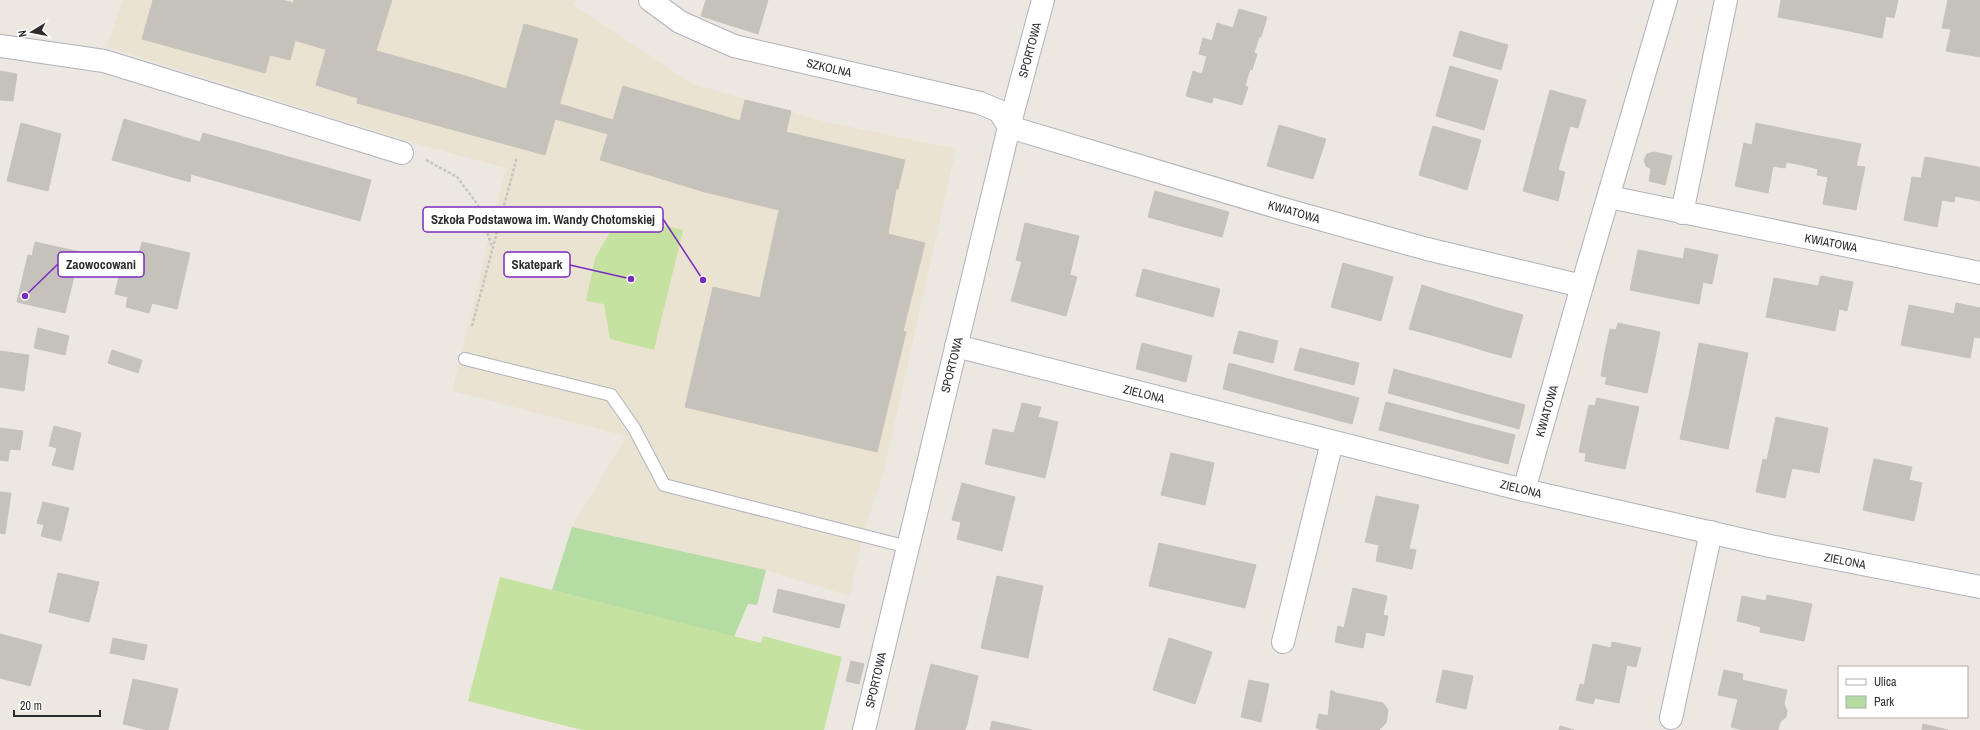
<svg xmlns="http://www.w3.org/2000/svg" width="1980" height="730" font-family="'Archivo Narrow',sans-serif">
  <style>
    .education { fill: #ebe3d2 }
    .green { fill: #b5dca3 }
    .pitch { fill: #c5e2a0 }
    .building { fill: #c5c1bb; stroke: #c7c3ba }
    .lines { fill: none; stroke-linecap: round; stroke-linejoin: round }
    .lane-casing { stroke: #b0b2bb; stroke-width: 14 }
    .street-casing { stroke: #b0b2bb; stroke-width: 24 }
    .path { stroke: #c4c4c4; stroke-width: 2.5; stroke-dasharray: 3 2; stroke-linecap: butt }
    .lane { stroke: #fff; stroke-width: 12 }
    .street { stroke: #fff; stroke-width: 22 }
    .labels { text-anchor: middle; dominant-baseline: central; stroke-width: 3.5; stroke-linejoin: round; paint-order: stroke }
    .street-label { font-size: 12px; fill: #2c2c2c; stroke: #fff }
    .leader { fill: none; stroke: #7b2cbf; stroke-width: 1.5 }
    .callout-dot { fill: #7b2cbf; stroke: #fff; stroke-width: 1.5 }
    .callout { fill: #fff; stroke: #7b2cbf; stroke-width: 1.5 }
    .callout-label { font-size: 13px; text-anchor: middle; font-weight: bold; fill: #2c2c2c }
  </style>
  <rect width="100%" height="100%" fill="#ece7e0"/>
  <polygon class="education" points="122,0 576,0 574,5 693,84 822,121 956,149 883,475 863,535 850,596 766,570 572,527 626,436 452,391 506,168 424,146 107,47"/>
  <polygon class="green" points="572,527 766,570 757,605 748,604 734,637 552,590"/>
  <g class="pitch">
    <polygon points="620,215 683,230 654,350 610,339 604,304 586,301 595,258"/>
    <polygon points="500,577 761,643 763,636 842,657 824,730 582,730 468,701"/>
  </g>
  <g class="building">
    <polygon points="153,0 282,0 293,3 283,37 295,41 290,60 270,55 265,73 142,39"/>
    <polygon points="294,0 392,0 376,51 352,44 349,56 283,37"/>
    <polygon points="706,0 768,0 758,34 701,16"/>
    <polygon points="1781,0 1835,0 1830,27 1778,17"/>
    <polygon points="1835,0 1898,0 1894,18 1886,16 1882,38 1830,27"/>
    <polygon points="1948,0 1980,0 1980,57 1946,51 1951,29 1942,28"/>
    <polygon points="1239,9 1267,17 1261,37 1259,37 1254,53 1257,54 1252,70 1250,69 1245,86 1248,87 1242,105 1213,97 1212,103 1186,96 1193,71 1202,74 1207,56 1199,54 1203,38 1212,41 1217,23 1233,28"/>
    <polygon points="524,24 578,39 545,155 454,130 469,77 506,89"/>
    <polygon points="1460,31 1508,45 1501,70 1453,56"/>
    <polygon points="352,44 469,77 454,130 357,103 358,98 338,92"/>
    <polygon points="326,50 349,56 338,92 316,85"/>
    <polygon points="1450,66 1498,80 1484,130 1436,116"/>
    <polygon points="0,71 17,74 13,101 0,100"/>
    <polygon points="623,86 740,121 745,100 791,111 786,132 905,160 898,189 896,189 888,234 925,243 903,331 906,332 877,452 685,407 713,287 760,298 779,210 705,192 600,160 608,134 555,119 560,104 613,120"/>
    <polygon points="1550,90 1586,100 1578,128 1570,126 1558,170 1565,172 1558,201 1523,191"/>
    <polygon points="124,119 200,142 203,133 371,180 360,221 191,174 190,182 112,160"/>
    <polygon points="21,123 61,134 48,191 7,181"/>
    <polygon points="1756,123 1809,134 1802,165 1786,162 1785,168 1773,166 1768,193 1735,186 1744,143 1752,145"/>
    <polygon points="1279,125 1326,139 1313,179 1267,166"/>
    <polygon points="1433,126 1481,140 1467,190 1419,175"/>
    <polygon points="1809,134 1861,144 1856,166 1865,167 1856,210 1823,204 1828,177 1817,175 1818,169 1802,165"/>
    <polygon points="1654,152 1672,156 1665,185 1649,181 1651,169 1646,166 1644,160 1647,154"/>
    <polygon points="1925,157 1978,167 1971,199 1955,196 1954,202 1942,200 1937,227 1904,220 1912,177 1921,178"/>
    <polygon points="1978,167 1980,168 1980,201 1971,199"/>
    <polygon points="1155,191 1229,212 1222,237 1148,217"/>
    <polygon points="1025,223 1079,236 1070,274 1016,260"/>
    <polygon points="35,242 80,252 65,313 17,302 28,255 32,256"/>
    <polygon points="142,242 190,253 177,309 152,303 149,313 126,307 128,297 115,294 122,263 136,266"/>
    <polygon points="1685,248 1718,255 1712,284 1703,282 1699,304 1630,290 1638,250 1683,259"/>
    <polygon points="1022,261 1077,277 1066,316 1011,301"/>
    <polygon points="1343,263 1393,277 1381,321 1331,307"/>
    <polygon points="1143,269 1220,289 1213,317 1136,296"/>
    <polygon points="1821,276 1853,282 1847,311 1839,309 1835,331 1766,317 1774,278 1818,286"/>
    <polygon points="1422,285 1447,293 1435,336 1409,329"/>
    <polygon points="1447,293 1472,300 1460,343 1435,336"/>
    <polygon points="1472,300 1498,308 1485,351 1460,343"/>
    <polygon points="1956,303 1980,308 1980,338 1974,337 1970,358 1901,345 1909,305 1954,314"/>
    <polygon points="1498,308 1523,315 1511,358 1485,351"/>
    <polygon points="1618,323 1660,332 1654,362 1605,352 1610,329 1616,330"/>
    <polygon points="38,328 69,336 65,355 34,348"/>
    <polygon points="1239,331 1278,341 1273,363 1233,353"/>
    <polygon points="1142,343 1192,356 1186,382 1136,369"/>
    <polygon points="1699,343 1748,353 1738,401 1690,391"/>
    <polygon points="1300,348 1359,363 1354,385 1294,370"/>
    <polygon points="112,350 142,360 138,373 108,363"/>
    <polygon points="0,351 29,355 24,391 0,387"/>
    <polygon points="1605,352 1654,362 1647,393 1605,384 1607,377 1601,376"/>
    <polygon points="1229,363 1359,398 1352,424 1223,389"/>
    <polygon points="1394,369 1525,405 1519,429 1388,393"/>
    <polygon points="1690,391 1738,401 1728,449 1680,439"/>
    <polygon points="1597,398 1639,407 1632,438 1584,428 1589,405 1595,406"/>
    <polygon points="1386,402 1515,435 1508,464 1379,430"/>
    <polygon points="1022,403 1041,407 1038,417 1058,422 1045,478 985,464 993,429 1014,433"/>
    <polygon points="1776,417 1828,428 1819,473 1792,468 1785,498 1756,492 1763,459 1767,460"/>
    <polygon points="54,426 81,433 73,470 52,465 57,448 49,446"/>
    <polygon points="0,428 23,431 20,450 10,449 8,461 0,460"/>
    <polygon points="1584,428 1632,438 1625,469 1585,461 1586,453 1579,452"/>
    <polygon points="1171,453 1214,463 1205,505 1161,495"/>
    <polygon points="1874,459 1912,467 1909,480 1922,483 1914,521 1863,510"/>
    <polygon points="962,483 1015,497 1002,551 957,539 961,522 952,520"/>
    <polygon points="0,492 11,493 5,534 0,533"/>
    <polygon points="1376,496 1419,505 1409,549 1416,550 1412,569 1376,561 1379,545 1365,542"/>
    <polygon points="43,502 69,508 61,541 41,536 44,525 37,523"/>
    <polygon points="1159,543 1256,565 1245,608 1149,586"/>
    <polygon points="58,573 99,582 89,622 49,612"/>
    <polygon points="997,576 1043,586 1028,658 981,648"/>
    <polygon points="1353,588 1387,596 1383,615 1388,616 1384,636 1366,632 1363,648 1335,642 1338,626 1344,628"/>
    <polygon points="778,589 845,605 839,628 773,612"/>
    <polygon points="1767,595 1812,604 1804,641 1760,632"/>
    <polygon points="1742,596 1766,601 1761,627 1737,621"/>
    <polygon points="0,634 42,645 30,686 0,678"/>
    <polygon points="113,638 147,645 144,660 110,653"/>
    <polygon points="1169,638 1212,652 1195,704 1153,690"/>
    <polygon points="1612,642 1641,648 1636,667 1627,665 1619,703 1595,698 1593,704 1576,700 1580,684 1584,685 1593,644 1611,648"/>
    <polygon points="851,661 864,664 859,684 846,681"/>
    <polygon points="931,664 978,676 967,724 919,712"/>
    <polygon points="1443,670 1473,676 1466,709 1436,702"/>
    <polygon points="1724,670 1743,674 1742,680 1787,690 1784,704 1787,711 1786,717 1780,722 1778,730 1743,730 1731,727 1738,699 1718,695"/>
    <polygon points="133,679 178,689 168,730 148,730 123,724"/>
    <polygon points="1249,680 1269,684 1261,722 1241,717"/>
    <polygon points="1331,690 1336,693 1383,703 1388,710 1386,723 1379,730 1323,730 1316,728 1319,714 1328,716"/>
    <polygon points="919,712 967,724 965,730 915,730"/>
    <polygon points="992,721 1032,730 990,730"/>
    <polygon points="1923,724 1948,730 1922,730"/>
    <polygon points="1560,726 1574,730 1559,730"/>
  </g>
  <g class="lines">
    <g class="lane-casing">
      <polyline id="lane" points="465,359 611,395 634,428 664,485 908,547"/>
    </g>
    <g class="street-casing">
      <g id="street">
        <polyline points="650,0 680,22 734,46 980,103 999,111 1009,127"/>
        <polyline points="0,46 104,61 402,153"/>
        <polyline points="1009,127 1280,208 1427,249 1582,286 1666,0"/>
        <polyline points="1609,197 1980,273"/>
        <polyline points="1682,213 1726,0"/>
        <polyline points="956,346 1524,490 1770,546 1980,587"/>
        <polyline points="1524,490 1582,286"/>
        <polyline points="1283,642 1332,442"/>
        <polyline points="1671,718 1711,532"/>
        <polyline points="864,730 1009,127 1043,0"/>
      </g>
    </g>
    <g class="path">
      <polyline points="426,160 457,177 478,205 492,247"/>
      <polyline points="472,326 517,157"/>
    </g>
    <use href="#lane" class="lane"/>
    <use href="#street" class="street"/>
  </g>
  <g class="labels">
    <g class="street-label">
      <text transform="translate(1030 50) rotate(-75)">SPORTOWA</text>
      <text transform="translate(829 68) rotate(13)">SZKOLNA</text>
      <text transform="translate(1294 212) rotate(16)">KWIATOWA</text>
      <text transform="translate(1831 243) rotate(11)">KWIATOWA</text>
      <text transform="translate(952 365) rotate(-76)">SPORTOWA</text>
      <text transform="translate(1144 394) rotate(14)">ZIELONA</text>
      <text transform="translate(1547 411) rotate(-74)">KWIATOWA</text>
      <text transform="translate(1521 489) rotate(14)">ZIELONA</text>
      <text transform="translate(1845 561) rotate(11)">ZIELONA</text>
      <text transform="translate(876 680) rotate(-77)">SPORTOWA</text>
    </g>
  </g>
  <path class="leader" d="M703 280L663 219M25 296L58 264M631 279L570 265"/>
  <g class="callout-dot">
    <circle cx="703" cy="280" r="4"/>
    <circle cx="25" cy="296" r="4"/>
    <circle cx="631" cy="279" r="4"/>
  </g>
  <g class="callout">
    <rect x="423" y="207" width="240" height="25" rx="4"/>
    <rect x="58" y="252" width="86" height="25" rx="4"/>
    <rect x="504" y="252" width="66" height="25" rx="4"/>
  </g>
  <g class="callout-label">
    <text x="543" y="224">Szkoła Podstawowa im. Wandy Chotomskiej</text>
    <text x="101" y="269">Zaowocowani</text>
    <text x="537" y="269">Skatepark</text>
  </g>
  <rect x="1838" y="666" width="130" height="52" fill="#ffffff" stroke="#ababab"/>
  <rect x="1846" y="679" width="20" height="6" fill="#ffffff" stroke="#ababab"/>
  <text x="1874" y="686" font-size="12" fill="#2c2c2c">Ulica</text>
  <rect x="1846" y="696" width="20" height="12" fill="#b5dca3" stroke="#ababab"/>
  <text x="1874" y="706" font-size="12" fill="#2c2c2c">Park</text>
  <g transform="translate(32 32) rotate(260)" stroke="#ffffff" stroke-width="3" paint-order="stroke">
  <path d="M0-3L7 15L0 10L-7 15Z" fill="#2c2c2c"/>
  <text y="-6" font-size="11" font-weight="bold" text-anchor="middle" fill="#2c2c2c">N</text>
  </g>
  <path d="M14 710v6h86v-6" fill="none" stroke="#2c2c2c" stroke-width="2"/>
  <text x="20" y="710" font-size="12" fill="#2c2c2c" stroke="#ffffff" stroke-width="3" paint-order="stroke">20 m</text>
</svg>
